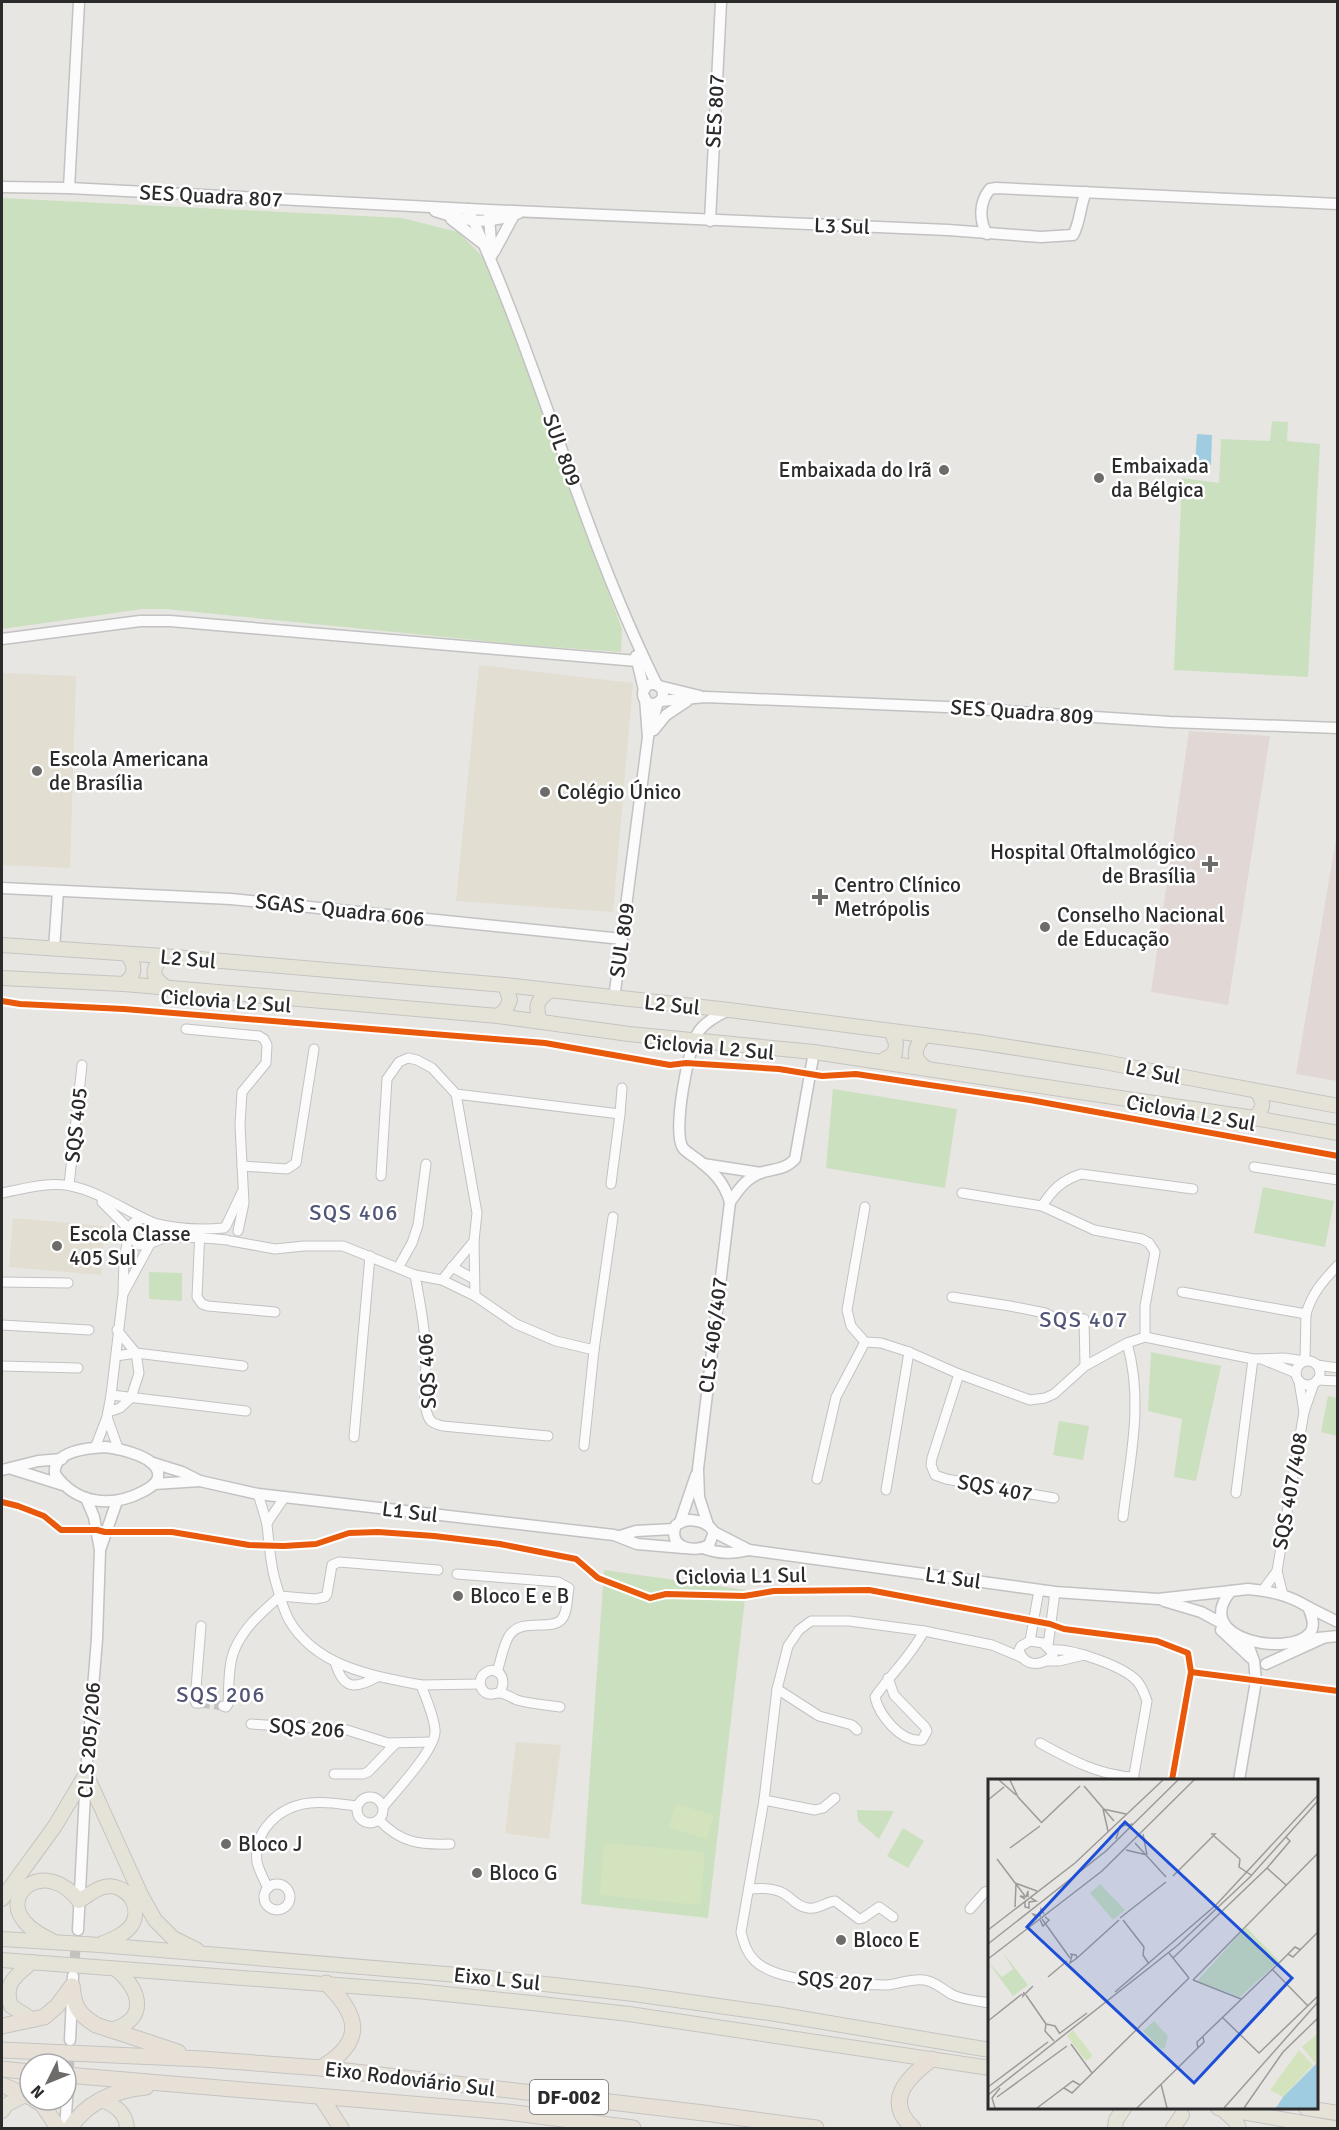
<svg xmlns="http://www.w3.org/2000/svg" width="1339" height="2130" font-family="Signika,sans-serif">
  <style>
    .education { fill: #e2ded2 }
    .medical { fill: #e1d7d5 }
    .green { fill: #cbe0bf }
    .pitch { fill: #d3e3be }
    .water { fill: #9fcce1 }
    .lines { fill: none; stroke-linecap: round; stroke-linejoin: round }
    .minor-tunnel { stroke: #c2c1bd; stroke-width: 9; stroke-dasharray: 9 4.5; stroke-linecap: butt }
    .tertiary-tunnel { stroke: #c2c1bd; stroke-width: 10; stroke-dasharray: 10 5; stroke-linecap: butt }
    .minor-casing { stroke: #c2c2c2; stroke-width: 11 }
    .tertiary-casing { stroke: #c2c2c2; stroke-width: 13 }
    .primary-casing { stroke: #c5c4c2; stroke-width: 16 }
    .trunk-casing { stroke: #c5c4c2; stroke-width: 17 }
    .minor { stroke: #fcfbfb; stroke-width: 9 }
    .tertiary { stroke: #fcfbfb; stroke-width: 10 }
    .primary { stroke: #e5e3d7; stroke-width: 14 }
    .trunk { stroke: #e6e0d7; stroke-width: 15 }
    .cycleway-casing { stroke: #fff; stroke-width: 10 }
    .cycleway { stroke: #e8590c; stroke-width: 6 }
    .poi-dot { fill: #6d6c6b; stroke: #fff; stroke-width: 2 }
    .labels { text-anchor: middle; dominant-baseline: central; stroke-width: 5; stroke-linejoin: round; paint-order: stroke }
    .shield { fill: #fff; stroke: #6b6b6b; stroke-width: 1.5 }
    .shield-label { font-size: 20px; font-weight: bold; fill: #2b2b2b }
    .street-label { font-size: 21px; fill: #2b2b2b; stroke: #fff }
    .poi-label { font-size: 21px; fill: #2b2b2b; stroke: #fff; text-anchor: start }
    .neighbourhood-label { font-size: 22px; letter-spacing: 1.5px; fill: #515677; stroke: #fff }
    .inset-road { fill: none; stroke: #9c9b99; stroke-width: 1.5 }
    .view { fill: #1d4ed8; fill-opacity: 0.15; stroke: #1d4ed8; stroke-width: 3 }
    .inset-edge { fill: none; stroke: #2b2b2b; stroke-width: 3 }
  </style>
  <rect width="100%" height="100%" fill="#e8e6e2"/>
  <g class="education">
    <polygon points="479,665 633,683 613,912 456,901"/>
    <polygon points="2,673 76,676 70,868 2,865"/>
    <polygon points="13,1218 105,1226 101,1275 9,1267"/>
    <polygon points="516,1742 561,1745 549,1839 505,1833"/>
  </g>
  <g class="medical">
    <polygon points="1189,731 1270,736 1228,1005 1151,992"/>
    <polygon points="1337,833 1337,1081 1296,1074"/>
  </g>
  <g class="green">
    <polygon points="2,198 402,218 458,232 486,260 622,629 621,652 525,645 165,609 143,609 2,629"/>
    <polygon points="1272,421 1288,422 1287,441 1320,444 1308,677 1174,670 1182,478 1219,483 1221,439 1270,441"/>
    <polygon points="833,1089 957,1109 945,1188 826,1168"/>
    <polygon points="1263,1187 1334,1201 1325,1247 1254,1233"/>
    <polygon points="149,1272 182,1273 182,1301 149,1299"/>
    <polygon points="1151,1352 1221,1366 1196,1481 1174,1477 1182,1419 1148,1411"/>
    <polygon points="1328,1396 1337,1398 1337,1436 1321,1432"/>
    <polygon points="1059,1421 1089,1426 1083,1460 1053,1455"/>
    <polygon points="604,1570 746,1590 708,1918 581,1904"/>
    <polygon points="857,1810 894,1811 879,1839 858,1821"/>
    <polygon points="903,1828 924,1841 908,1868 887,1856"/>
  </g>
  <g class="pitch">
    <polygon points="676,1804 714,1815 707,1839 669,1827"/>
    <polygon points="604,1843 705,1852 700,1905 600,1895"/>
  </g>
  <polygon class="water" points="1197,434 1212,435 1211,465 1195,463"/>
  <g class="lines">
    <polyline class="minor-tunnel" points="201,1703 223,1706"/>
    <g class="tertiary-tunnel">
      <polyline points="73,1973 77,1937"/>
      <polyline points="68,2082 70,2047"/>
    </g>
    <g class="minor-casing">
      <g id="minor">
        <polyline points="186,1029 259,1036 264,1039 267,1045 266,1063 242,1092 240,1125 244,1203 238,1231"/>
        <polyline points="456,1094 620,1114 611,1184"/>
        <polyline points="620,1114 622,1088"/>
        <polyline points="242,1166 287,1169 296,1163 314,1049"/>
        <polyline points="1254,1167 1338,1180"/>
        <polyline points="69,1185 82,1065"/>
        <path d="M2,1193c21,-4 47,-12 69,-7 25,5 49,21 72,32"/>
        <polyline points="962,1193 1042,1206 1094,1230 1142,1239 1149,1243 1155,1252 1145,1306 1145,1337"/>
        <polyline points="102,1202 129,1229"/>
        <path d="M1042,1206c11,-17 19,-25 39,-32l112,15"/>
        <path d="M154,1223c23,6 46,7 70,5"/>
        <polyline points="226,1226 242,1192"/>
        <polyline points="200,1230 197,1297 202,1304 208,1306 275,1312"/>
        <polyline points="231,1241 275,1249 304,1246 343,1246 415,1275 442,1280 474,1241 477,1213 456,1094 432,1068 417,1060 408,1058 399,1062 387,1079 381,1176"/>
        <polyline points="474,1241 475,1296"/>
        <path d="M153,1242l4,-8 -3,-11 -11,-5 -10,5 -4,6 1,8 9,8c10,1 17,-5 26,-7 20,-2 42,0 62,2"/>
        <polyline points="452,1267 474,1279"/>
        <polyline points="398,1268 412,1243 418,1225 426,1164"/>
        <path d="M415,1275c5,28 11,57 11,87 0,16 -4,35 1,51 2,9 7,11 16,13l105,10"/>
        <polyline points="442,1280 475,1296 516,1324 556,1341 594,1350 584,1446"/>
        <polyline points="2,1282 68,1283"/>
        <polyline points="124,1292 150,1244"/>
        <polyline points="952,1297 1010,1306 1045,1313 1053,1317 1084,1319 1085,1366"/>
        <path d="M1306,1314c6,-21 17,-33 32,-49"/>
        <polyline points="2,1325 89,1330"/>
        <polyline points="865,1342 851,1326 847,1310 865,1207"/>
        <polyline points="594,1350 613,1217"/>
        <polyline points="116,1356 136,1353 243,1366"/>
        <polyline points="1264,1360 1296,1373"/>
        <circle cx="1308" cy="1373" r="12"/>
        <polyline points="1317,1365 1338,1368"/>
        <polyline points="2,1366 78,1368"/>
        <polyline points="959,1374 932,1458 931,1465 935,1475 946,1479 1054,1498"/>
        <polyline points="1317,1380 1338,1381"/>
        <polyline points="1299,1381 1304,1412"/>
        <polyline points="111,1395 246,1411"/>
        <polyline points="108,1412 120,1408 131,1398 139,1373 136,1353 117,1330"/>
        <polyline points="107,1417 118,1448"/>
        <polyline points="354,1437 370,1256"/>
        <polyline points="95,1448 107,1417 111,1395 123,1294 124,1259 129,1234"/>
        <polyline points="817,1479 836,1397 865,1342 881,1343 909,1352 959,1374 1030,1400 1045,1398 1054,1394 1085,1366 1127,1343 1145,1337 1253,1359 1284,1358 1305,1361 1306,1314 1182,1292"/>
        <polyline points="886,1490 909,1352"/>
        <polyline points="1236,1493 1253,1359"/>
        <path d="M258,1494c3,10 7,21 9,31 2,17 3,34 7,51 4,14 8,31 15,44 27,47 84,56 132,65 5,14 13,31 14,45 2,18 -40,62 -52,77"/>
        <path d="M1123,1517c7,-59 21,-115 4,-174"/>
        <polyline points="267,1523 284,1498"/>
        <path d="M457,1574l101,8 11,6c-2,9 -1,25 -8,32 -10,11 -40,-3 -52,16 -6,10 -8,24 -12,36"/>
        <polyline points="1263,1590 1277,1571"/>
        <polyline points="1283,1595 1277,1571 1304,1412 1314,1383"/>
        <path d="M1030,1641l13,2 10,10v2c-12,12 -29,12 -34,-5l2,-4z"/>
        <polyline points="1030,1641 1039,1590"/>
        <polyline points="1048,1646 1055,1592"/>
        <path d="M1051,1650c21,-2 71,16 85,30 6,6 8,13 11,21l-14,79"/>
        <polyline points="1047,1661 1059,1661 1084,1655"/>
        <path d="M335,1662c8,27 19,28 42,15"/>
        <path d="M888,1678l6,17 31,32 2,4 -5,9c-21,3 -43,-25 -47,-43 16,-23 36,-41 49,-66"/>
        <polyline points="421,1685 480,1684"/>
        <polyline points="777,1689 819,1716 852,1725 857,1730"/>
        <path d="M499,1693c10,-13 -1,-29 -14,-20 -7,5 -6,16 1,20 5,3 8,0 13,0 6,0 13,5 18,7 14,4 29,5 43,7"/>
        <polyline points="201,1703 196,1703 195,1700 201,1626"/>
        <path d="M223,1706l3,1 2,-3c1,-16 0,-38 6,-53 9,-23 28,-39 46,-55l35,3 10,-2 2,-3 5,-29 7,-3 99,8"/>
        <polyline points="251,1724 347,1730 388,1743 432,1742"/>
        <path d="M1040,1743c29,16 60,33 94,34"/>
        <polyline points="334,1774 363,1774 368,1772 396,1743"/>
        <circle cx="370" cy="1810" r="13"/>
        <polyline points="764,1800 815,1810 823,1808 835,1798"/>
        <path d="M379,1820c22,23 41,25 71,24"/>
        <circle cx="277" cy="1897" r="13"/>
        <path d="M268,1888c-4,-8 -9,-17 -11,-26 -4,-32 23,-56 53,-59 16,-2 31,1 46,3"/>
        <path d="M750,1889c10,-1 24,-1 33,4 9,5 14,14 25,15 11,2 17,-6 27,-7l24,18 4,-1 16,-11 14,10"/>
        <polyline points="970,1909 985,1892 990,1891"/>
        <path d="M990,2003c-12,-2 -26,-3 -37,-8 -10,-5 -18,-14 -29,-15 -12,-2 -25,4 -37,5 -34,-1 -108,-1 -132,-24 -9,-9 -11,-18 -14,-29l23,-132 13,-111 11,-43 11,-16 12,-9h38l75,10 68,14 31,13"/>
      </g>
    </g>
    <g class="tertiary-casing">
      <g id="tertiary">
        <path d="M2,187l67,1 419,22 460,20 93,7 32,-2c7,-11 7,-30 13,-43"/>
        <polyline points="69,188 79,2"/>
        <path d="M468,209c72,155 113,323 189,476"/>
        <path d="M435,211c32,11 52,14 84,2"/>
        <polyline points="489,217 492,255"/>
        <polyline points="451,219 482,243"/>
        <polyline points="710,221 721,2"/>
        <path d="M987,234c-8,-14 -8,-32 3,-45l6,-1 342,16"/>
        <polyline points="494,252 514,215"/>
        <polyline points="2,639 140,621 170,621 637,661 644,659"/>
        <polyline points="636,656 644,690"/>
        <circle cx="653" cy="694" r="10"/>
        <polyline points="659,686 700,696"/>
        <polyline points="645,698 648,737"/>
        <polyline points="660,701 706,697 946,707 1170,722 1338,728"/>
        <polyline points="654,730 666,715 687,701"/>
        <polyline points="2,888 231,899 622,939"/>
        <polyline points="54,949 58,891"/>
        <polyline points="614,999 648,737 658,702"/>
        <polyline points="703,1164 761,1173"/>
        <path d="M730,1202c9,-13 17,-25 33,-30 12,-3 23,-3 32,-13l19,-107"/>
        <path d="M106,1447c14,2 55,10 52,30 -1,7 -10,12 -16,15 -31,16 -66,12 -87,-18 -3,-24 35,-26 51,-27z"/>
        <polyline points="150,1462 182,1472 200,1481 258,1494 614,1535 637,1544 684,1548"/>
        <polyline points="12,1469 63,1485"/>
        <polyline points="2,1470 38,1461 62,1459"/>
        <polyline points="154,1484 200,1481"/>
        <path d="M690,1520c11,1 18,3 24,12l-5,13c-16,9 -42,2 -33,-20l8,-4z"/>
        <polyline points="680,1522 696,1475"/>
        <path d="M708,1525l-9,-28 -1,-28 32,-267c-6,-20 -16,-30 -33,-43 -4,-3 -11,-7 -14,-11 -11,-15 5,-101 16,-117 7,-10 19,-16 30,-21"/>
        <polyline points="714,1532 749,1550 1055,1592 1158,1599 1231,1591"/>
        <polyline points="620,1536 636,1531 674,1529"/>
        <polyline points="101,1547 117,1501"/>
        <path d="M703,1548c17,6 29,6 46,2"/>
        <path d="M1248,1589c22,2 41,6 60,18 3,7 8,18 2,26 -21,25 -120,6 -79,-42z"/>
        <polyline points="1164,1601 1201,1612 1225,1625"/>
        <polyline points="1308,1607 1338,1622"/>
        <polyline points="1221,1630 1251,1658"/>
        <polyline points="1318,1638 1338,1636"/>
        <polyline points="1266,1664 1323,1638"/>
        <polyline points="1239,1780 1256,1681 1254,1661 1246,1639"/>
        <polyline points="78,1930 86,1774 97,1639 100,1550 94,1517 86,1498"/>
        <polyline points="70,2040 73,1976"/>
        <polyline points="65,2128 68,2086"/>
      </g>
    </g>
    <g class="primary-casing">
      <g id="primary">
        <polyline points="2,945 163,956 505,985 729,1010 978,1042 1099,1061 1338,1106"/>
        <path d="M163,956c-14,16 -10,22 5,33"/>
        <polyline points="2,978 124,984 498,1016 629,1034 814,1052 1254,1118 1338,1133"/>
        <path d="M124,984c12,-9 12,-18 3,-30"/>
        <polyline points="498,1016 506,1009 510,1000 505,985"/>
        <path d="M541,1022c-7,-15 -4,-23 9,-31"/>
        <path d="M925,1035c-11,13 -14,23 1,33"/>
        <polyline points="882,1061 895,1053 896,1044 892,1032"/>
        <path d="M1254,1118c10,-10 11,-15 3,-26"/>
        <polyline points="86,1774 141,1895 155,1920 173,1938 197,1950"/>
        <polyline points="2,1899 55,1826 86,1774"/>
        <polyline points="2,1939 100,1945 482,1977 634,1994 776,2014 990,2050"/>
        <path d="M51,1940c-10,-5 -20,-10 -27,-19 -24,-29 23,-63 55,-20 8,-5 16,-12 25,-14 22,-5 40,20 27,39 -7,9 -18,13 -28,17"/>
        <polyline points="2,1960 417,1991 532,2003 629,2014 990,2068"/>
        <path d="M32,1962c-16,14 -29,21 -21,44l22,14"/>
        <path d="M110,2030c39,-10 31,-39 7,-60"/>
        <path d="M102,2100c14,6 24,13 25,28"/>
        <polyline points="1218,2108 1333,2128"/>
        <polyline points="1221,2108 1236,2122 1239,2128"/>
        <polyline points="1306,2108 1338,2113"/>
        <polyline points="2,2111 6,2105 25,2095"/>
        <polyline points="1115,2128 1116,2120 1124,2108"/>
        <polyline points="1173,2128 1182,2115"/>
      </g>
    </g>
    <g class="trunk-casing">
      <g id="trunk">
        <path d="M72,1986c2,20 6,28 24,39l82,27"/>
        <polyline points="2,2026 44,2017 57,2006 72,1986"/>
        <polyline points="2,2050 202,2059 321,2068 704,2113 816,2128"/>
        <path d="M321,2068c43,-26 40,-51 5,-85"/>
        <polyline points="2,2069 30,2072"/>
        <polyline points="66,2075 507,2112 633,2128"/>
        <polyline points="2,2085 30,2097"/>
        <polyline points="321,2097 341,2128"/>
        <polyline points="35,2100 42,2104 58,2128"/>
        <path d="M70,2128c17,-26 45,-38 76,-41"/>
        <path d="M913,2128c-30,-27 -5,-51 19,-69"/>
      </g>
    </g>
    <use href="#minor" class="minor"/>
    <use href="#tertiary" class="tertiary"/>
    <use href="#primary" class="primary"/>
    <use href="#trunk" class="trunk"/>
    <g class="cycleway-casing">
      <g id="cycleway">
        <polyline points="2,1001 20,1004 124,1009 545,1043 670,1065 686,1063 779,1069 822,1076 856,1074 1030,1100 1338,1156"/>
        <polyline points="2,1502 18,1506 44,1516 61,1530 97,1530 105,1532 172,1532 249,1545 284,1546 316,1544 349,1533 378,1532 434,1536 500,1544 576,1559 598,1578 650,1598 666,1594 744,1596 774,1591 869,1590 1050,1624 1064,1629 1157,1641 1188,1653 1191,1672 1172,1780"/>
        <polyline points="1191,1672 1338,1691"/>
      </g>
    </g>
    <use href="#cycleway" class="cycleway"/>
  </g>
  <g class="poi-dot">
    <circle cx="944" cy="470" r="6"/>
    <circle cx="1099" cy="478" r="6"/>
    <circle cx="37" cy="771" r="6"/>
    <circle cx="545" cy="792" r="6"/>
    <path d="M1207 855h6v6h6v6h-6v6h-6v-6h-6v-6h6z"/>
    <path d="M817 888h6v6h6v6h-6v6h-6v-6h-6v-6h6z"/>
    <circle cx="1045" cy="927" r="6"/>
    <circle cx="57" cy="1246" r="6"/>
    <circle cx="458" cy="1596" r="6"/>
    <circle cx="226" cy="1844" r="6"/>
    <circle cx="477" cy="1873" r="6"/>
    <circle cx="841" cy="1940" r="6"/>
  </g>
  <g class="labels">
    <rect class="shield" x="530" y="2080" width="78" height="34" rx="4.5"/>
    <g class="shield-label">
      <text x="569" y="2097">DF-002</text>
    </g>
    <g class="street-label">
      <text transform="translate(715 111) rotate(-87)">SES 807</text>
      <text transform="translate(211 196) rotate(3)">SES Quadra 807</text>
      <text transform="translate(842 226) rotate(2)">L3 Sul</text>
      <text transform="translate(562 450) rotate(70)">SUL 809</text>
      <text transform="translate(1022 712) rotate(4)">SES Quadra 809</text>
      <text transform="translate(340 910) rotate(6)">SGAS - Quadra 606</text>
      <text transform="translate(622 940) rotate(-82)">SUL 809</text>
      <text transform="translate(188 959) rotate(5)">L2 Sul</text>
      <text transform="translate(226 1001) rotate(4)">Ciclovia L2 Sul</text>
      <text transform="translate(672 1005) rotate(6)">L2 Sul</text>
      <text transform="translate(709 1047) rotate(5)">Ciclovia L2 Sul</text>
      <text transform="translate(1153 1072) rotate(11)">L2 Sul</text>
      <text transform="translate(1191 1113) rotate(10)">Ciclovia L2 Sul</text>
      <text transform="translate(76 1125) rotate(-84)">SQS 405</text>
      <text transform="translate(713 1335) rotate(-83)">CLS 406/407</text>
      <text transform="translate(427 1371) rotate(-93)">SQS 406</text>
      <text transform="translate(995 1488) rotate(10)">SQS 407</text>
      <text transform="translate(1290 1491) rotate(-80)">SQS 407/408</text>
      <text transform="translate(410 1512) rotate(7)">L1 Sul</text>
      <text transform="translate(741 1576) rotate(-1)">Ciclovia L1 Sul</text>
      <text transform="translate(953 1578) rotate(8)">L1 Sul</text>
      <text transform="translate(307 1728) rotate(4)">SQS 206</text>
      <text transform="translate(89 1740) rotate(-86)">CLS 205/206</text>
      <text transform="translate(497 1979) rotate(6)">Eixo L Sul</text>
      <text transform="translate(835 1981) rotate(5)">SQS 207</text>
      <text transform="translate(410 2079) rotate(7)">Eixo Rodoviário Sul</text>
    </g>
    <g class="poi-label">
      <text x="1111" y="466">Embaixada<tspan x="1111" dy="24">da Bélgica</tspan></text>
      <text x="932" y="470" text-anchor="end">Embaixada do Irã</text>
      <text x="49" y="759">Escola Americana<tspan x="49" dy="24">de Brasília</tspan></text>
      <text x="557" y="792">Colégio Único</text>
      <text x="1196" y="852" text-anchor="end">Hospital Oftalmológico<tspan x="1196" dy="24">de Brasília</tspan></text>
      <text x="834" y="885">Centro Clínico<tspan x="834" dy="24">Metrópolis</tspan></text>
      <text x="1057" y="915">Conselho Nacional<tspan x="1057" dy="24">de Educação</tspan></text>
      <text x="69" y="1234">Escola Classe<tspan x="69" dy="24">405 Sul</tspan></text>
      <text x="470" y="1596">Bloco E e B</text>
      <text x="238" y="1844">Bloco J</text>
      <text x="489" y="1873">Bloco G</text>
      <text x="853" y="1940">Bloco E</text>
    </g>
    <g class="neighbourhood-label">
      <text x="354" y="1212">SQS 406</text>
      <text x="1084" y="1319">SQS 407</text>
      <text x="221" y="1694">SQS 206</text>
    </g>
  </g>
  <g transform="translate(988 1779)">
    <rect width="330" height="330" fill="#e8e6e2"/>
    <path d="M112,105l25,26 -12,10 -23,-27zM258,148l33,34 -39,36 -43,-16zM14,172l26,34 -15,11 -25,-34 14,15 11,-8zM166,242l14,15 -3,12 -4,1 -18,-18z" fill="#cbe0bf"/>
    <path d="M85,251l20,26 -7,5 -19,-25zM330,254v29l-2,2 -14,-17zM311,271l14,15 -30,32 -13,-7z" fill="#d3e3be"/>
    <path d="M330,283v46h-42l7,-11z" fill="#9fcce1"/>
    <path class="inset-road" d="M11,1l17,15M22,1l8,17 23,25M96,7l30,35M0,21l16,-13M115,30l23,5M115,30l5,22M53,44l39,-37M155,55l4,21M226,57l26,23M128,60l4,-13 13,-2M147,64l31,34M22,69l30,-22M138,71l21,5M9,80l28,37M252,80l-1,8 12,8M279,89l19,17M185,97l42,-42h-4M27,104l22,8M37,120l-5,-3 6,1 2,-6v6M37,123v5l4,1v-6l7,-1 -5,-3M27,128l1,-23M132,139l46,-36M49,140l-4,-5 7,2 1,-7 3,5M54,140l28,39M52,141l3,6 6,-6 -4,-3M135,141l21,27M0,151l87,-67 88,-83M0,165l118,-93 72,-71M156,168l-1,8 6,9M181,174l20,25M82,175l6,1 1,3 -7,5 2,-8M300,175l5,3 25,-25M89,179l42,-38M185,179l94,-90 23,-27 -4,-4M0,180l114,-88 92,-91M284,190l36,37M60,198l19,-16M205,201l125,-127M205,201l48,19M36,213l-1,4 10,-10M127,213l101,-87 102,-110M38,216l20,29M235,239l36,35 59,-57M0,242l34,-27M58,245l-1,7 9,10M58,245l9,2 5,8M72,254l27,-20M83,265l21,29M210,270l-1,-7 84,-81 14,-14 6,3M173,305l6,24M0,308l60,-45M76,309l8,5 117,-115M0,316l190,-150 72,-68 68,-76M9,318l70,-51M7,329l-3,-10 8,-10M49,329l36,-27 7,4M149,329l67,-66 -1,-5M236,329l94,-106M256,329l39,-56 35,-34"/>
    <path class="view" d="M137,43l167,156 -98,105 -167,-156z"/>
    <rect width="330" height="330" class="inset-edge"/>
  </g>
  <rect width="1339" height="2130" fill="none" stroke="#2b2b2b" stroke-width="6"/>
  <g transform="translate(48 2082) rotate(227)"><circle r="28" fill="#ffffff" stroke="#aaaaaa" stroke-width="1.5"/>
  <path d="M0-4.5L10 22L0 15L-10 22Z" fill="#6d6c6b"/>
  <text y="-9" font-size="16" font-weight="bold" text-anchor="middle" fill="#2b2b2b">N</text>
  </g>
</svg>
